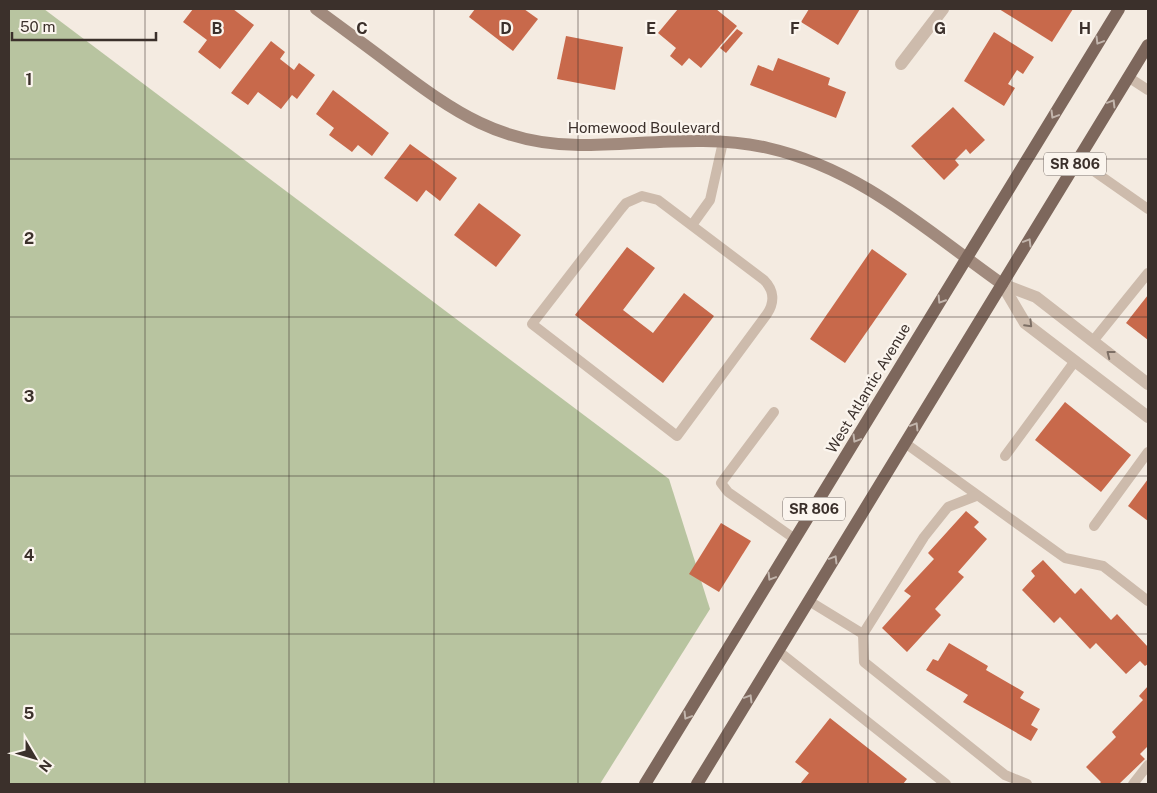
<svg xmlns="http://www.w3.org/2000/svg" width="1157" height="793" font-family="'Public Sans',sans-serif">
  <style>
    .green { fill: #b8c4a0 }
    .building { fill: #c8694b }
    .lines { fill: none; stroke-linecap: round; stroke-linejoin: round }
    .lane { stroke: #cdbbac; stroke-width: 10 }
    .street { stroke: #cdbbac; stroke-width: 12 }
    .secondary { stroke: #a18a7d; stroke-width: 12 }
    .primary { stroke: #7d675c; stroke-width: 12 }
    .oneway { stroke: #c2b5ac }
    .oneway2 { stroke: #7d6f65 }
    .grid { fill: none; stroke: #3b302b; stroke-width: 1; stroke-opacity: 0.55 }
    .labels { text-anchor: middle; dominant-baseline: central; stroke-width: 4.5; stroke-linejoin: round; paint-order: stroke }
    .shield { fill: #fbf5ee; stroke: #756b66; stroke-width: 1 }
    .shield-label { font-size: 14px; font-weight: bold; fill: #3b302b }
    .street-label { font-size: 15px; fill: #3b302b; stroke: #fbf5ee }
    .grid-label { font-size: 16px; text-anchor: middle; font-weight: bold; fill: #3b302b; stroke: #fbf5ee; stroke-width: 4.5; stroke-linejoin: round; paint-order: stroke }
  </style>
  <rect width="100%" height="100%" fill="#f4ebe1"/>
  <polygon class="green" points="9,9 44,9 669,479 710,609 600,784 9,784"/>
  <g class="building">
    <polygon points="193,9 233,9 254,25 220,69 198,52 207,40 183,22"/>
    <polygon points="475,9 524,9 538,19 513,51 469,17"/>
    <polygon points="678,9 716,9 737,26 701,68 689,58 682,66 670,56 676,48 658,33"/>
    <polygon points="809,9 860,9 838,45 801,22"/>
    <polygon points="999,9 1073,9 1052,42"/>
    <polygon points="737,29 743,33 726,53 720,48"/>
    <polygon points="994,32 1034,57 1023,74 1017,70 1008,84 1015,88 1004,106 964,81"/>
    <polygon points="566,36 623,47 615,90 557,79"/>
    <polygon points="271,41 285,52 280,59 294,70 299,63 315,75 297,99 292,95 281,109 258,92 248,105 231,93"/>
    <polygon points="778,58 830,78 828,85 846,92 836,118 750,85 758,65 773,71"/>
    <polygon points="333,90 389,133 372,156 358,145 352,152 329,135 334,128 316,114"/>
    <polygon points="953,107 985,140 970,154 966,149 955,160 959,165 944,180 911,146"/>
    <polygon points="410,144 457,178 440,201 426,190 417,202 384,178"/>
    <polygon points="479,203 521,235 496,267 454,235"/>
    <polygon points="627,247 655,268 623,310 653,333 684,293 714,316 663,383 575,315"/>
    <polygon points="872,249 907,274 845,363 810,339"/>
    <polygon points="1148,295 1148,340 1126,323"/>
    <polygon points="1065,402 1131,455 1101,492 1035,440"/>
    <polygon points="1148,479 1148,521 1128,506"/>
    <polygon points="966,511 979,522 974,527 987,539 958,572 964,577 935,609 941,615 907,652 882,628 911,596 904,591 934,559 928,553"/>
    <polygon points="721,523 751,541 719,592 689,574"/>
    <polygon points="1043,560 1075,594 1081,588 1111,620 1117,614 1148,647 1148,664 1145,666 1140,661 1126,674 1096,643 1090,649 1060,617 1054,623 1022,590 1035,576 1031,571"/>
    <polygon points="949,643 988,666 986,670 1024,692 1020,698 1040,709 1031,725 1038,729 1031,741 963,702 968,695 926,670 933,659 938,661"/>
    <polygon points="1148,686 1148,746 1140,754 1145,759 1119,784 1099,784 1101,782 1086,767 1116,737 1112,732 1143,700 1139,696"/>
    <polygon points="830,718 907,779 903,784 800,784 809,773 795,762"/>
  </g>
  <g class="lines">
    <g class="lane">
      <polyline points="1128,77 1148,90"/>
      <polyline points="1078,160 1148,209"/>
      <path d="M642,196l16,4 106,80c10,10 11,22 3,34l-90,122 -145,-112 89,-115 5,-6z"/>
      <polyline points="692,225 710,200 723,142"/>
      <polyline points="1093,341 1148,273"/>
      <polyline points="774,412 721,483 728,492 795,539"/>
      <polyline points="905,443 1065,558 1103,566 1148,601"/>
      <polyline points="1005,456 1075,361"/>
      <polyline points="1094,526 1148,452"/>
      <polyline points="809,601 863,634 864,662 1005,775 1027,784"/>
      <polyline points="863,634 924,537 948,507 976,496"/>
      <polyline points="778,651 946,784"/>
      <polyline points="1133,784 1148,765"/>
    </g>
    <g class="street">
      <polyline points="901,64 943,9"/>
      <polyline points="1002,284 1025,323 1148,417"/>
      <polyline points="1002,284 1036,297 1148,384"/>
    </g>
    <path class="secondary" d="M316,9c26,19 52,38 77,57 61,46 108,79 187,79 62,0 127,-11 188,3 93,21 159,83 234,136"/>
    <g class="primary">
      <polyline points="645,784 1119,9"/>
      <polyline points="697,784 1148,45"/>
    </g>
  </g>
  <defs><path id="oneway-chevron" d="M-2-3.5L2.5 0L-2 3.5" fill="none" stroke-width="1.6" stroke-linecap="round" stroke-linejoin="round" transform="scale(1.25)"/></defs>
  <g class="oneway">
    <use href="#oneway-chevron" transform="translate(1099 41) rotate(121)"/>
    <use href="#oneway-chevron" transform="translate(1112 103) rotate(-59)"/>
    <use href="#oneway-chevron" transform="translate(1054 115) rotate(121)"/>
    <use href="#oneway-chevron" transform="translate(1028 242) rotate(-59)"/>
    <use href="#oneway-chevron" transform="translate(941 300) rotate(122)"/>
    <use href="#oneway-chevron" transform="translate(915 426) rotate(-59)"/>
    <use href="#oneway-chevron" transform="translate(856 439) rotate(121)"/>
    <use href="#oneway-chevron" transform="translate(834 559) rotate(-59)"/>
    <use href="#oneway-chevron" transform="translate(771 577) rotate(121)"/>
    <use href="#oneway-chevron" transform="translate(749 698) rotate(-59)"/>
    <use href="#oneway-chevron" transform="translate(687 716) rotate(121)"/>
  </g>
  <g class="oneway2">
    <use href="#oneway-chevron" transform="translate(1029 324) rotate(45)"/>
    <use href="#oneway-chevron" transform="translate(1110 354) rotate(-142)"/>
  </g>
  <path class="grid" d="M145,9v775M289,9v775M434,9v775M578,9v775M723,9v775M868,9v775M1012,9v775M9,159h1139M9,317h1139M9,476h1139M9,634h1139"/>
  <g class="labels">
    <g class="shield">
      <rect x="1044" y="152.5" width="62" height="23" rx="4"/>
      <rect x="783" y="497.5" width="62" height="23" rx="4"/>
    </g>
    <g class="shield-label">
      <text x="1075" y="164">SR 806</text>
      <text x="814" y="509">SR 806</text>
    </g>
    <g class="street-label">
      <text x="644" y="127">Homewood Boulevard</text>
      <text transform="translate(868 388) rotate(-59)">West Atlantic Avenue</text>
    </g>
  </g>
  <g class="grid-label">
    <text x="217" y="34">B</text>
    <text x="362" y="34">C</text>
    <text x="506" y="34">D</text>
    <text x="651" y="34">E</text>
    <text x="795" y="34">F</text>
    <text x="940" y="34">G</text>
    <text x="1085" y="34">H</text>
    <text x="29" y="85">1</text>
    <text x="29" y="244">2</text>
    <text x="29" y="402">3</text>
    <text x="29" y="561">4</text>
    <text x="29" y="719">5</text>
  </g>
  <rect width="1157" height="793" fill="none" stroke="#3b302b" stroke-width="20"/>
  <g transform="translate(35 758) rotate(128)" stroke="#fbf5ee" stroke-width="4" paint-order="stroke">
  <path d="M0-4L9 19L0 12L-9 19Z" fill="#3b302b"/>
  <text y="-8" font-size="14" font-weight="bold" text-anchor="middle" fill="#3b302b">N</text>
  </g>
  <path d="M12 32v8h144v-8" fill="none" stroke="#3b302b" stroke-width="2.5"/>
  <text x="20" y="32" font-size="15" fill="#3b302b" stroke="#fbf5ee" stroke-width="4" paint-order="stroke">50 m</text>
</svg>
